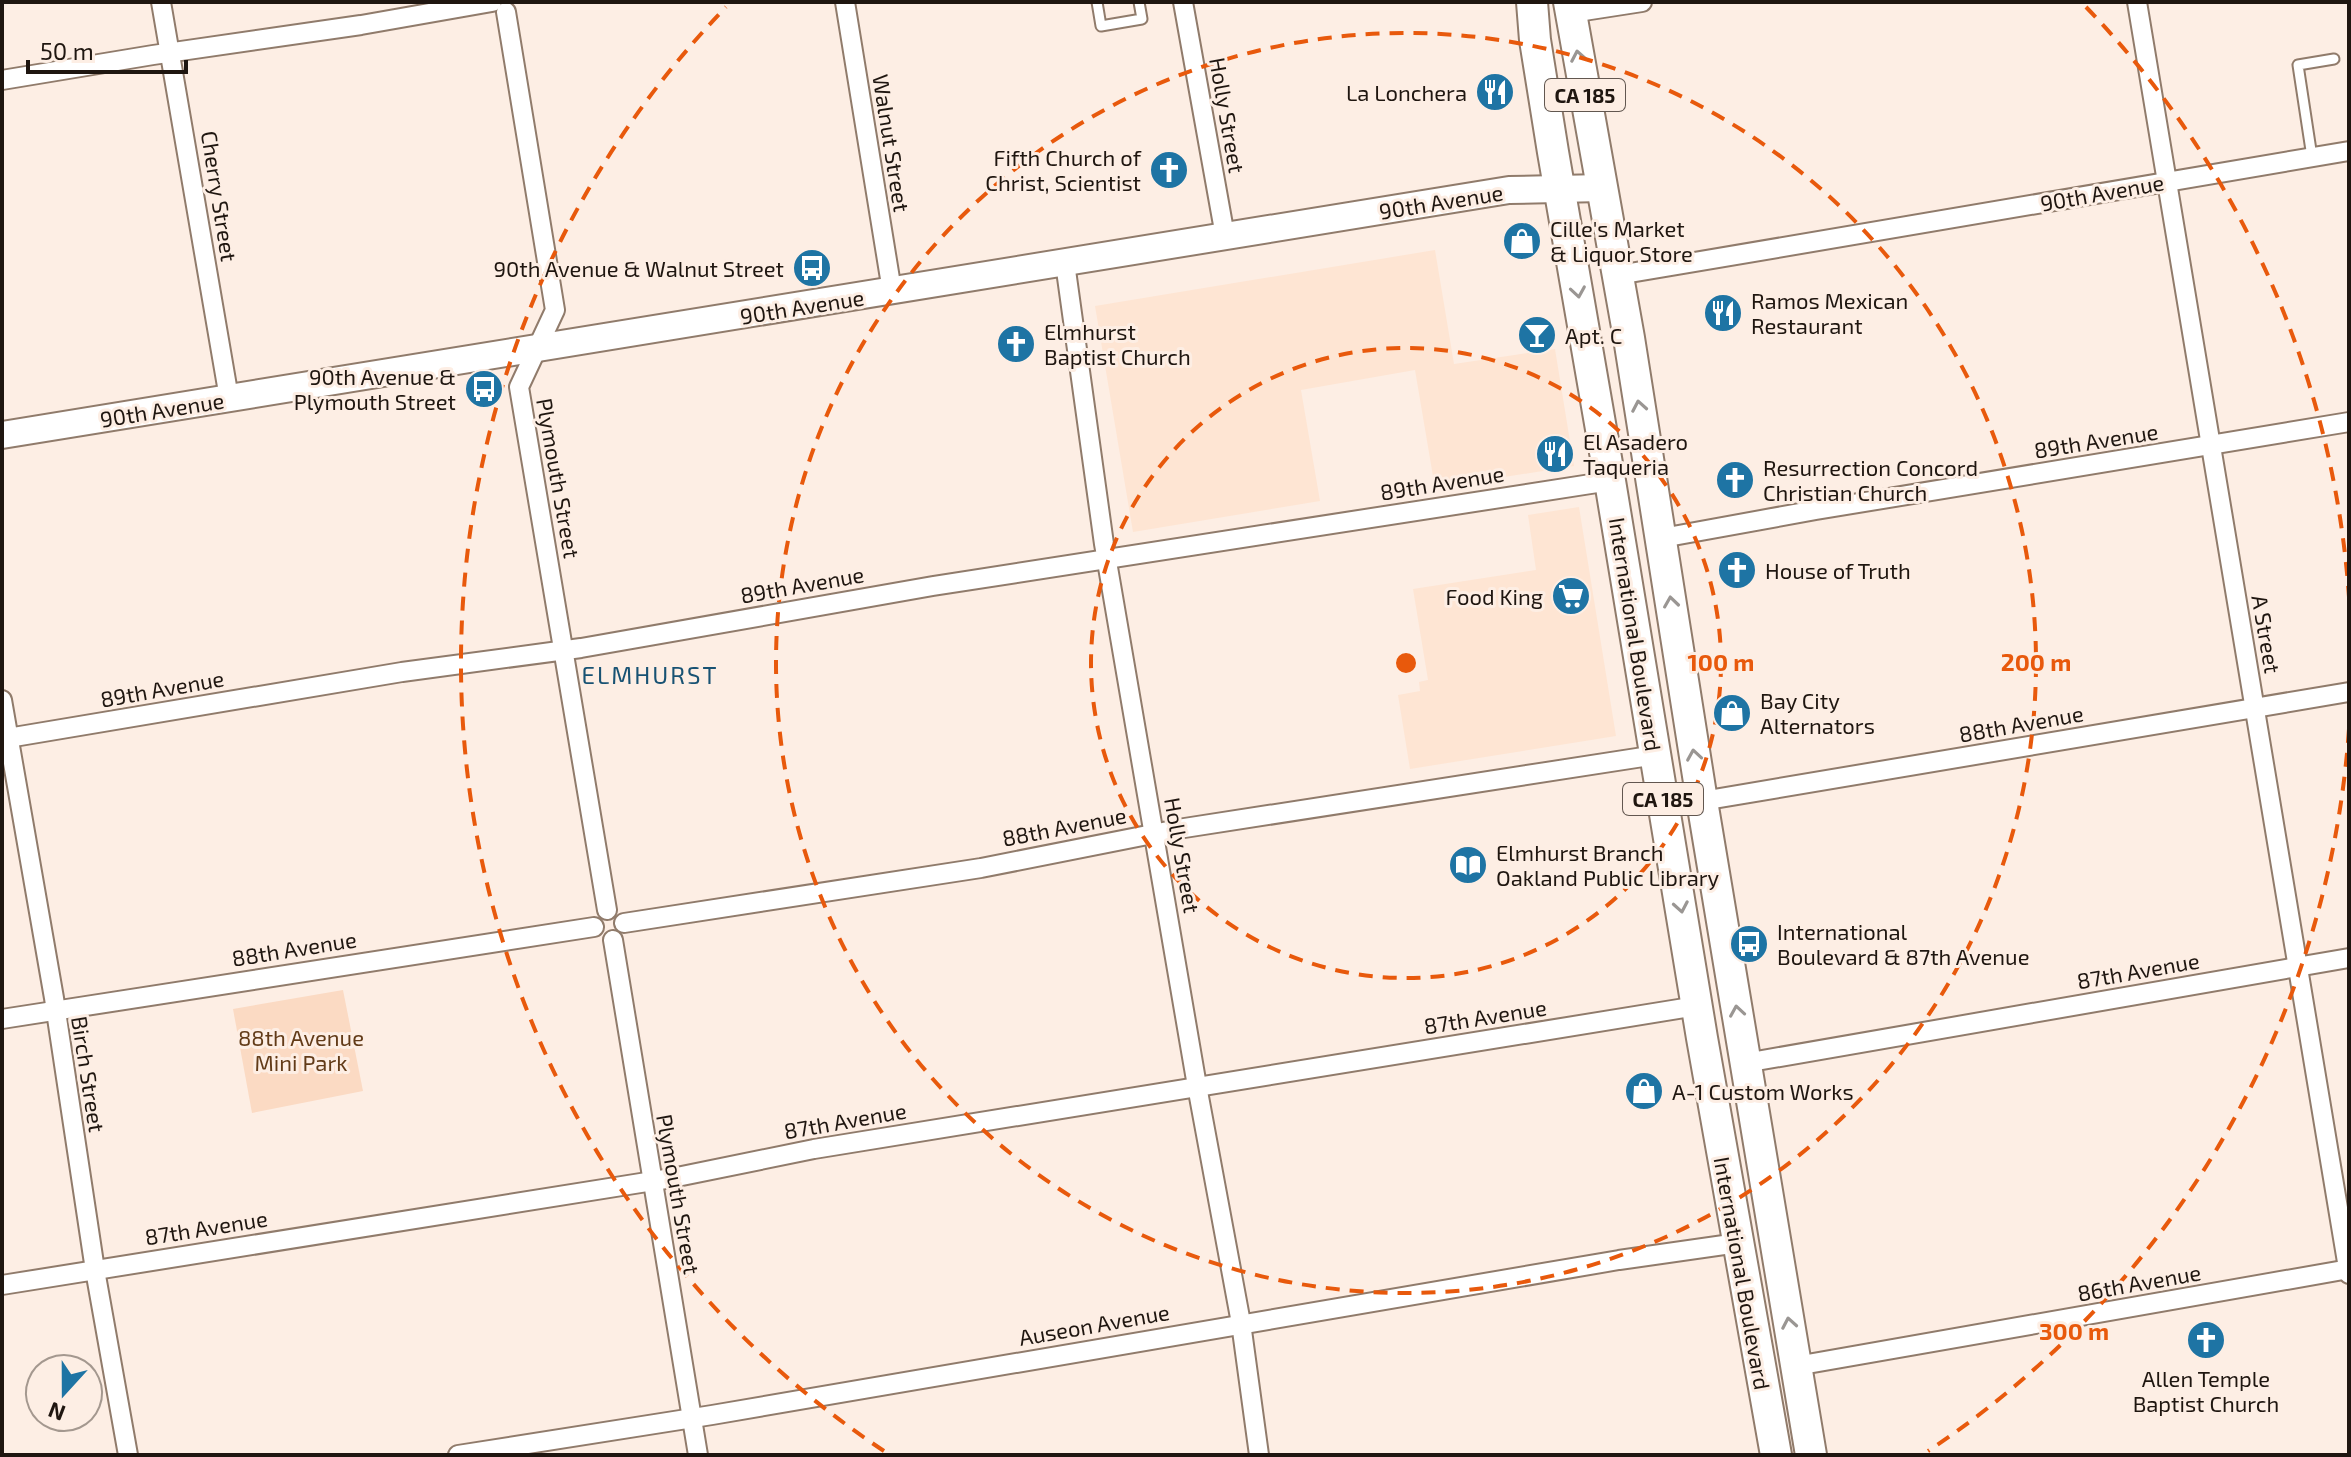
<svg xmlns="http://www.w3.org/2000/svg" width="2351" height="1457" font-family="'Exo 2',sans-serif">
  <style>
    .built { fill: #fee5d3 }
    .green { fill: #fbdac3 }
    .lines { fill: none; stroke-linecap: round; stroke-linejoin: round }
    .lane-casing { stroke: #907b6b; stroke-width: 13 }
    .street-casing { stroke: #907b6b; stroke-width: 22 }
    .secondary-casing { stroke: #907b6b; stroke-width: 30 }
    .primary-casing { stroke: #907b6b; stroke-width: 34 }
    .lane { stroke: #fff; stroke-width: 9 }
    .street { stroke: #fff; stroke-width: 18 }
    .secondary { stroke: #fff; stroke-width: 26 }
    .primary { stroke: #fff; stroke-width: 30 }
    .oneway { stroke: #9a9693 }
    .ring { fill: none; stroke: #e8590c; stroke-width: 4; stroke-dasharray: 14 10 }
    .labels { text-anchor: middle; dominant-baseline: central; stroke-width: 6; stroke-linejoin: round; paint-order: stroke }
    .shield { fill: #fdeee4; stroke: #625750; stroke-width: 2 }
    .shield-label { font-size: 20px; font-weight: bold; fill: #1f1610 }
    .poi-label { font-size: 22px; fill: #1f1610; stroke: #fdeee4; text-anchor: start }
    .street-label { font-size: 22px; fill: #1f1610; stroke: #fdeee4 }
    .park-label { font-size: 22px; fill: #623b18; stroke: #fdeee4 }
    .neighbourhood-label { font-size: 24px; letter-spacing: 2px; fill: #185273; stroke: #fdeee4 }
    .centre { fill: #e8590c; stroke: #fdeee4; stroke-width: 4 }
    .ring-label { font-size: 24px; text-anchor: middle; font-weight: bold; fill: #e8590c; stroke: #fdeee4; stroke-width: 6; stroke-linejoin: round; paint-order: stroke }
  </style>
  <rect width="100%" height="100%" fill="#fdeee4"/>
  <g class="built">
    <polygon points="1435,250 1454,364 1555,349 1574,466 1435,488 1415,370 1301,390 1320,501 1133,532 1095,306"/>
    <polygon points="1579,507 1616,736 1410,769 1398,695 1420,691 1419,682 1428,680 1413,589 1536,570 1528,515"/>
  </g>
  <polygon class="green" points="343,990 363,1091 252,1113 233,1009"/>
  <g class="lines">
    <g class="lane-casing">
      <g id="lane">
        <polyline points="1097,2 1101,26 1142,19 1139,2"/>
        <polyline points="2312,157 2298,65 2334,59"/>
      </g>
    </g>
    <g class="street-casing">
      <g id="street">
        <polyline points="161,2 229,398"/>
        <polyline points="845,2 892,291"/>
        <polyline points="1183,2 1225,236"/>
        <polyline points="2137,2 2349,1274"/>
        <polyline points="506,12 555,310 519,387 607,910"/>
        <polyline points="1571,13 1642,2"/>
        <polyline points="2,80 153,55 361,25 492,2"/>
        <polyline points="1065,263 1104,544 1197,1086 1241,1323 1259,1455"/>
        <polyline points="1618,275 2349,151"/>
        <polyline points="1662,538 1816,510 2349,422"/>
        <polyline points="2,700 54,998 95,1270 128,1455"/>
        <polyline points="2,739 402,672 581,648 933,586 1610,481"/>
        <polyline points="1702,801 2349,692"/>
        <polyline points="624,923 981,868 1178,829 1656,755"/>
        <polyline points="613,940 698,1455"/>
        <polyline points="2,1019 594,927"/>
        <polyline points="1745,1063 2349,958"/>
        <polyline points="2,1285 672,1178 814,1149 1697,1006"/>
        <polyline points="1796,1366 2349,1269"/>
        <polyline points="458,1455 712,1415 1619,1260 1738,1243"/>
      </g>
    </g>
    <g class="secondary-casing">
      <polyline id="secondary" points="2,435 1509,190 1602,188"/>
    </g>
    <g class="primary-casing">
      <g id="primary">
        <polyline points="1532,2 1535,40 1553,152 1610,481 1702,1038 1776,1455"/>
        <polyline points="1569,2 1629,338 1702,801 1811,1455"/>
      </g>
    </g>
    <use href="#lane" class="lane"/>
    <use href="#street" class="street"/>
    <use href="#secondary" class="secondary"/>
    <use href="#primary" class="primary"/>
  </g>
  <defs><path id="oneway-chevron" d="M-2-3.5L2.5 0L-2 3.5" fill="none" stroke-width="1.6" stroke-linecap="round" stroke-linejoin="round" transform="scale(2)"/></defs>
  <g class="oneway">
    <use href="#oneway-chevron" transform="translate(1578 56) rotate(-100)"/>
    <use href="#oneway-chevron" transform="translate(1578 292) rotate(81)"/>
    <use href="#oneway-chevron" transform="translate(1639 406) rotate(-100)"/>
    <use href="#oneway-chevron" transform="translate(1671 602) rotate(-98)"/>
    <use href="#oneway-chevron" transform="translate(1694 755) rotate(-99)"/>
    <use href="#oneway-chevron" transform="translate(1681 907) rotate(80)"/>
    <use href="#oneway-chevron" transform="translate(1737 1011) rotate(-99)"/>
    <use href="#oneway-chevron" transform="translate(1789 1323) rotate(-100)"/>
  </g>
  <g class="ring">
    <circle cx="1406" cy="663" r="315"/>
    <circle cx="1406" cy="663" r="630"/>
    <path d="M2349 729A945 945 0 0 1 1928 1451M884 1451A945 945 0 0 1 726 7M2086 7A945 945 0 0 1 2349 597"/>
  </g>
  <defs>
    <g id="restaurant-disc" transform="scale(2)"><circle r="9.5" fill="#1e74a4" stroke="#fdeee4"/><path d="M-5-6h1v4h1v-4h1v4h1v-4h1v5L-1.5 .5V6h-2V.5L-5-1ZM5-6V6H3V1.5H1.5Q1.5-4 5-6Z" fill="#fff"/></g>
    <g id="church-disc" transform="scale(2)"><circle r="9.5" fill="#1e74a4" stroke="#fdeee4"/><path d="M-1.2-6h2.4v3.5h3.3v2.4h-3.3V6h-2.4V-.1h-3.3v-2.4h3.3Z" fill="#fff"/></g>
    <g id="shop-disc" transform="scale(2)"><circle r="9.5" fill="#1e74a4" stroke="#fdeee4"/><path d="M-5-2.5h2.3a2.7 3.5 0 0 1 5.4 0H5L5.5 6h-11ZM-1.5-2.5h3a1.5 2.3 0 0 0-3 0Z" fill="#fff"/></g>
    <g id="bus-disc" transform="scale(2)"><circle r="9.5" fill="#1e74a4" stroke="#fdeee4"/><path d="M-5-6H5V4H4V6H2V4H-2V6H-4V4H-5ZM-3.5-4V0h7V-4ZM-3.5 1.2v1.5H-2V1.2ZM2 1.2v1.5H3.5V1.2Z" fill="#fff"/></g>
    <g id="bar-disc" transform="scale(2)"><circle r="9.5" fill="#1e74a4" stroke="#fdeee4"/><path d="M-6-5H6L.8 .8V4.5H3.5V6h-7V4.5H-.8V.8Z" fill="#fff"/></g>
    <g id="supermarket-disc" transform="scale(2)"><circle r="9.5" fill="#1e74a4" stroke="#fdeee4"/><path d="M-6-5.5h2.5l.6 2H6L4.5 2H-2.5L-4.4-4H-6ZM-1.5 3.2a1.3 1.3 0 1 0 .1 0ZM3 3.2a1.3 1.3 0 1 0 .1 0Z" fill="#fff"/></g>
    <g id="library-disc" transform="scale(2)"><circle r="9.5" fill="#1e74a4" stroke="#fdeee4"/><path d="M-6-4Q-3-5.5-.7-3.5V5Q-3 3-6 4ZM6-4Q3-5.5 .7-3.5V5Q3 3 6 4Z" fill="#fff"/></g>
  </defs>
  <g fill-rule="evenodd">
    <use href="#restaurant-disc" x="1495" y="92"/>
    <use href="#church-disc" x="1169" y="170"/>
    <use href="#shop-disc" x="1522" y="241"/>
    <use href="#bus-disc" x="812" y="268"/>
    <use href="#restaurant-disc" x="1723" y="313"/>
    <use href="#bar-disc" x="1537" y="335"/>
    <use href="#church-disc" x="1016" y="344"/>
    <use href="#bus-disc" x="484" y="389"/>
    <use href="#restaurant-disc" x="1555" y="454"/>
    <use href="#church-disc" x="1735" y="480"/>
    <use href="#church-disc" x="1737" y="570"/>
    <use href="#supermarket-disc" x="1571" y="596"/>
    <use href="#shop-disc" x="1732" y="713"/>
    <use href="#library-disc" x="1468" y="865"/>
    <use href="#bus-disc" x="1749" y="944"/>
    <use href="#shop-disc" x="1644" y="1091"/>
    <use href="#church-disc" x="2206" y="1340"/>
  </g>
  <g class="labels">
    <g class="shield">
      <rect x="1545" y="79" width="80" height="32" rx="6"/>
      <rect x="1623" y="783" width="80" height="32" rx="6"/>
    </g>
    <g class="shield-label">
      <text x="1585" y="95">CA 185</text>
      <text x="1663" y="799">CA 185</text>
    </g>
    <g class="poi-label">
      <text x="1467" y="92" text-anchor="end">La Lonchera</text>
      <text x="1141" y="157" text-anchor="end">Fifth Church of<tspan x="1141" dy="25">Christ, Scientist</tspan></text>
      <text x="1550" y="228">Cille's Market<tspan x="1550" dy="25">&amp; Liquor Store</tspan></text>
      <text x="784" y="268" text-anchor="end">90th Avenue &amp; Walnut Street</text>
      <text x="1751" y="300">Ramos Mexican<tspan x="1751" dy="25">Restaurant</tspan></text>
      <text x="1044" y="331">Elmhurst<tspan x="1044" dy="25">Baptist Church</tspan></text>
      <text x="1565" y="335">Apt. C</text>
      <text x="456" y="376" text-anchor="end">90th Avenue &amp;<tspan x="456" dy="25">Plymouth Street</tspan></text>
      <text x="1583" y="441">El Asadero<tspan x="1583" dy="25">Taqueria</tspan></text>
      <text x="1763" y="467">Resurrection Concord<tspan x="1763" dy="25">Christian Church</tspan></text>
      <text x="1765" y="570">House of Truth</text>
      <text x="1543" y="596" text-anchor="end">Food King</text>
      <text x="1760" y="700">Bay City<tspan x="1760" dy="25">Alternators</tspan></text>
      <text x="1496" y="852">Elmhurst Branch<tspan x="1496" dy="25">Oakland Public Library</tspan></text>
      <text x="1777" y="931">International<tspan x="1777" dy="25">Boulevard &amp; 87th Avenue</tspan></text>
      <text x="1672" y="1091">A-1 Custom Works</text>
      <text x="2206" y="1378" text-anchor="middle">Allen Temple<tspan x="2206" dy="25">Baptist Church</tspan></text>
    </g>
    <g class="street-label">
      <text transform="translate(1228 115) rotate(80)">Holly Street</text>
      <text transform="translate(892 143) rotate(81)">Walnut Street</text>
      <text transform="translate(2102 192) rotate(-10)">90th Avenue</text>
      <text transform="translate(220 196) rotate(81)">Cherry Street</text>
      <text transform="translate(1441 201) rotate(-9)">90th Avenue</text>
      <text transform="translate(802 306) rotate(-9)">90th Avenue</text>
      <text transform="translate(162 409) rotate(-9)">90th Avenue</text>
      <text transform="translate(2096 440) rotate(-9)">89th Avenue</text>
      <text transform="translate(559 478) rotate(80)">Plymouth Street</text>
      <text transform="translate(1442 482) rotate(-9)">89th Avenue</text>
      <text transform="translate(802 584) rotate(-10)">89th Avenue</text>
      <text transform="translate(1636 634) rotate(81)">International Boulevard</text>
      <text transform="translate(2267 634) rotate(80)">A Street</text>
      <text transform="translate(162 688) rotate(-10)">89th Avenue</text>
      <text transform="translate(2021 723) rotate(-10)">88th Avenue</text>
      <text transform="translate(1064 826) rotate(-11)">88th Avenue</text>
      <text transform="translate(1183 855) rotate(80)">Holly Street</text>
      <text transform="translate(294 948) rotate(-9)">88th Avenue</text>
      <text transform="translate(2138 970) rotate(-10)">87th Avenue</text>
      <text transform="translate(1485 1016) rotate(-9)">87th Avenue</text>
      <text transform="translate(89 1074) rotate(81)">Birch Street</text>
      <text transform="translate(845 1120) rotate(-10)">87th Avenue</text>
      <text transform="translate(679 1194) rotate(80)">Plymouth Street</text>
      <text transform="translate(206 1227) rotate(-9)">87th Avenue</text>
      <text transform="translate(1743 1273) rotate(80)">International Boulevard</text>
      <text transform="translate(2139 1282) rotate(-10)">86th Avenue</text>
      <text transform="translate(1094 1324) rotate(-10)">Auseon Avenue</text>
    </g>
    <g class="park-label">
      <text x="301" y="1037">88th Avenue<tspan x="301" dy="25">Mini Park</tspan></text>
    </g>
    <g class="neighbourhood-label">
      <text x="650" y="674">ELMHURST</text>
    </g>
  </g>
  <circle cx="1406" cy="663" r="12" class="centre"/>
  <g class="ring-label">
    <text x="1721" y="671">100 m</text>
    <text x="2036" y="671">200 m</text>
    <text x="2074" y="1340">300 m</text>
  </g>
  <rect width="2351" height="1457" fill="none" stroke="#1f1610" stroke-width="8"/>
  <g transform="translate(64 1393) rotate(201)"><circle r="38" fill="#fdeee4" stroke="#a4988f" stroke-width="2"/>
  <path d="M0-6L14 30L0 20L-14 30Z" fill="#1e74a4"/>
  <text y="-12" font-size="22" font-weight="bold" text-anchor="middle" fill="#1f1610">N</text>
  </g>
  <path d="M28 60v12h158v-12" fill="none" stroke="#1f1610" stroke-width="4"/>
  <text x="40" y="60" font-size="24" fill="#1f1610" stroke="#fdeee4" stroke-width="6" paint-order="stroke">50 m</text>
</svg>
